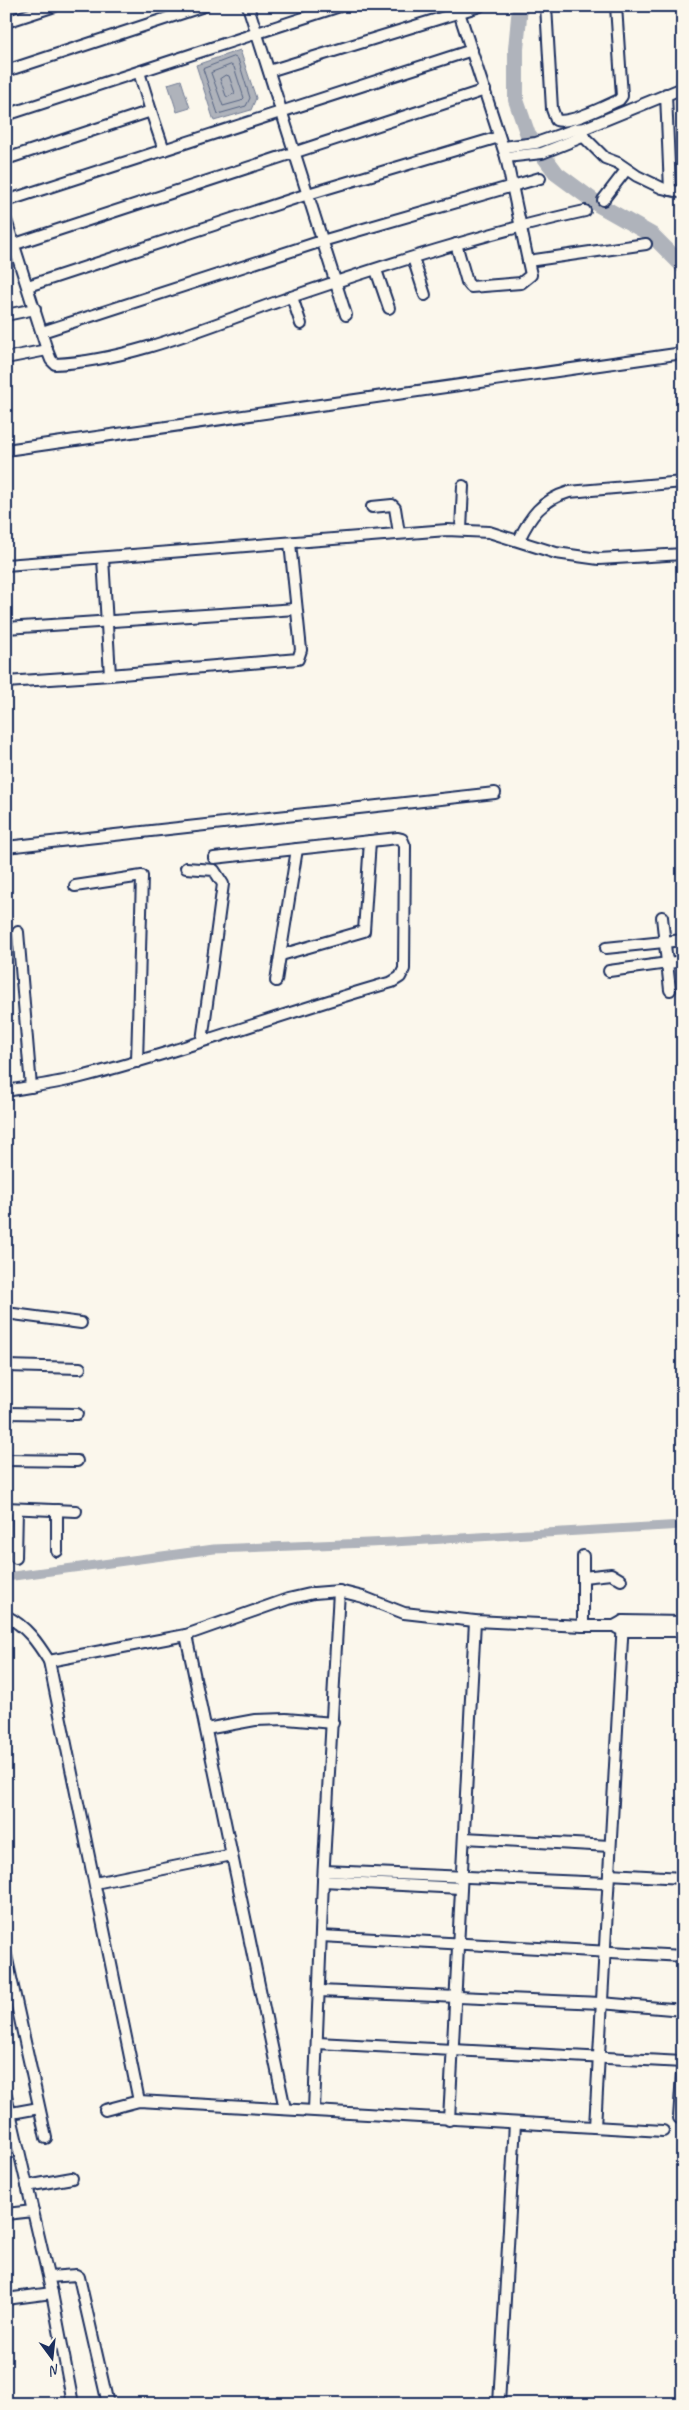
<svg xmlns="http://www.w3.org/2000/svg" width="689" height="2410" font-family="Caveat,sans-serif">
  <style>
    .water { fill: #afb3bb; stroke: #747e96 }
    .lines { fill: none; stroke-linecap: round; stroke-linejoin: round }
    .shore { stroke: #566483; stroke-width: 1 }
    .canal { stroke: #afb3bb; stroke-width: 9 }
    .river { stroke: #afb3bb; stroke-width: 16 }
    .minor-casing { stroke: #1b2f5e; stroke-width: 14 }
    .minor { stroke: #fbf7ec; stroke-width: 10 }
  </style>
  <rect width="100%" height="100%" fill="#fbf7ec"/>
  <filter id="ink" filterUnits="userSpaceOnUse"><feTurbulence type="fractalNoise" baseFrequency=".02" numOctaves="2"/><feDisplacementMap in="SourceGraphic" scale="10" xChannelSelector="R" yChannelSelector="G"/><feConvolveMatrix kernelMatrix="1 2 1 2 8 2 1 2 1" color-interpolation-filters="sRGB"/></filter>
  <g filter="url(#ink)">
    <g class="water">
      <polygon points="240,50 256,98 251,110 214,121 196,65"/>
      <polygon points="181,80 190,108 177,112 168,84"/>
    </g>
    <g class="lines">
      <g class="shore">
        <polygon points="234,57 238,59 250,98 246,106 218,114 203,69"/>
        <polygon points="231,65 234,67 244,98 241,101 223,106 211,73"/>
        <polygon points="226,75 229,76 235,93 228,97 226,96 220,79"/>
      </g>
      <polyline class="canal" points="6,1577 214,1549 393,1542 683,1525"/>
      <polyline class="river" points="520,6 516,49 516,100 528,135 557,174 599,205 652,235 683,266"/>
      <g class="minor-casing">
        <g id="minor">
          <polyline points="248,6 346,315"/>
          <path d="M546,6l6,103 4,11c14,5 49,-14 63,-20l3,-4 -6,-90"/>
          <polyline points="6,22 55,6"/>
          <polyline points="6,71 204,6"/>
          <polyline points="269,71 480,6"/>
          <polyline points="139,72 151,111"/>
          <polyline points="666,94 670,190"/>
          <polyline points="6,115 340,6"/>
          <polyline points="576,129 605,158 618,163 637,176 662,188 683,193"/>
          <polyline points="503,147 536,143 576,129 585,128 683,88"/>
          <polyline points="506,157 542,153 582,137 583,132"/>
          <polyline points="6,159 151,111 164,150"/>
          <polyline points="603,200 626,170"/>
          <polyline points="6,201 472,50"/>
          <path d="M6,220l41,130 4,10 4,4c77,-3 163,-42 236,-67 97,-33 194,-64 294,-86"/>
          <polyline points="456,244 467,282 471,287 521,283 531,275 506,157 457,6"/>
          <polyline points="6,247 485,90"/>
          <polyline points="413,258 425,295"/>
          <polyline points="528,261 646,244"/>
          <polyline points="376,270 389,308"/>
          <polyline points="28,286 308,194 499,137"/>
          <polyline points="292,297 301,324"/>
          <polyline points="6,315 35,309"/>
          <polyline points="42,332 322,241 540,178"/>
          <polyline points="6,358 47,350"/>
          <polyline points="6,450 683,353"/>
          <polyline points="372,507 392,505 395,508 399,533"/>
          <polyline points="461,530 463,486"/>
          <path d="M519,540c11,-24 23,-40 50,-48l114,-10"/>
          <polyline points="103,558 110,675"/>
          <polyline points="6,565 447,530 489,532 556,553 599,559 683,554"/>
          <polyline points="6,628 296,609"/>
          <polyline points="6,682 110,675 298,659 301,650 290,543"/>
          <polyline points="6,847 495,793"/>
          <polyline points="186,868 214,870 223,884 202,1041"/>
          <polyline points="75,886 142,876 137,1062"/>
          <polyline points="662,917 670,990"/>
          <polyline points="18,932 31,1087"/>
          <polyline points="606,948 683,940"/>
          <polyline points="281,955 364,931 370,841"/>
          <polyline points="609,971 683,961"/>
          <polyline points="276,981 297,849"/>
          <path d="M6,1091c22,-4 45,-7 67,-12 108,-27 212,-67 319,-97l8,-5 4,-8 1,-123 -3,-7 -4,-1 -184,20"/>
          <polyline points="6,1313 81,1323"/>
          <polyline points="6,1366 80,1368"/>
          <polyline points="6,1413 77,1414"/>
          <polyline points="6,1460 77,1461"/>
          <polyline points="6,1508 76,1511"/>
          <polyline points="57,1510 57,1551"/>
          <polyline points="583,1556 583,1626"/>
          <polyline points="16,1558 17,1509"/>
          <polyline points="583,1577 611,1574 621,1580"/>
          <path d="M6,1616c21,11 31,26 43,45l137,-26 102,-36 26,-6 25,-2 24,6 41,16 71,8 108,5h31l9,-5 60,1"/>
          <polyline points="617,1628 623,1631 683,1631"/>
          <polyline points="186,1635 285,2109"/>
          <polyline points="49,1661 139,2101"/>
          <polyline points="206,1729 255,1720 286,1719 333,1723"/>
          <polyline points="464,1838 610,1846"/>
          <polyline points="324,1871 608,1883"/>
          <polyline points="609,1874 683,1878"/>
          <polyline points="323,1881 461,1888"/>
          <polyline points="95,1883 232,1855"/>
          <polyline points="321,1936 683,1956"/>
          <polyline points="6,1955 46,2138"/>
          <polyline points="319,1991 601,2003 683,2010"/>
          <polyline points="317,2043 683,2062"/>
          <polyline points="6,2095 52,2293 73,2404"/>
          <polyline points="105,2110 139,2101 663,2131"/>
          <polyline points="314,2110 323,1881 339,1591"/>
          <polyline points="6,2114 39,2108"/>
          <polyline points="679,2118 683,2059"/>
          <polyline points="449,2120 475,1621"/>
          <polyline points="595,2127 623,1621"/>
          <polyline points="27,2186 72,2178"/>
          <polyline points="6,2214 33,2211"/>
          <polyline points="49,2277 76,2275 79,2277 108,2404"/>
          <polyline points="6,2299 52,2293"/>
          <polyline points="499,2404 515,2123"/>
        </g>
      </g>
      <use href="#minor" class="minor"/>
    </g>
  </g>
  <rect width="689" height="2410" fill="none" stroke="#fbf7ec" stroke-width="25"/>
  <rect x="12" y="12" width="664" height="2385" fill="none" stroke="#1b2f5e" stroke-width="2" filter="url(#ink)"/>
  <g transform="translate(52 2358) rotate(165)" stroke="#fbf7ec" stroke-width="4" paint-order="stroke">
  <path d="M0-4L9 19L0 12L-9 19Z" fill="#1b2f5e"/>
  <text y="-8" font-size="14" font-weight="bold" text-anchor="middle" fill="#1b2f5e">N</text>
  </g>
</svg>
